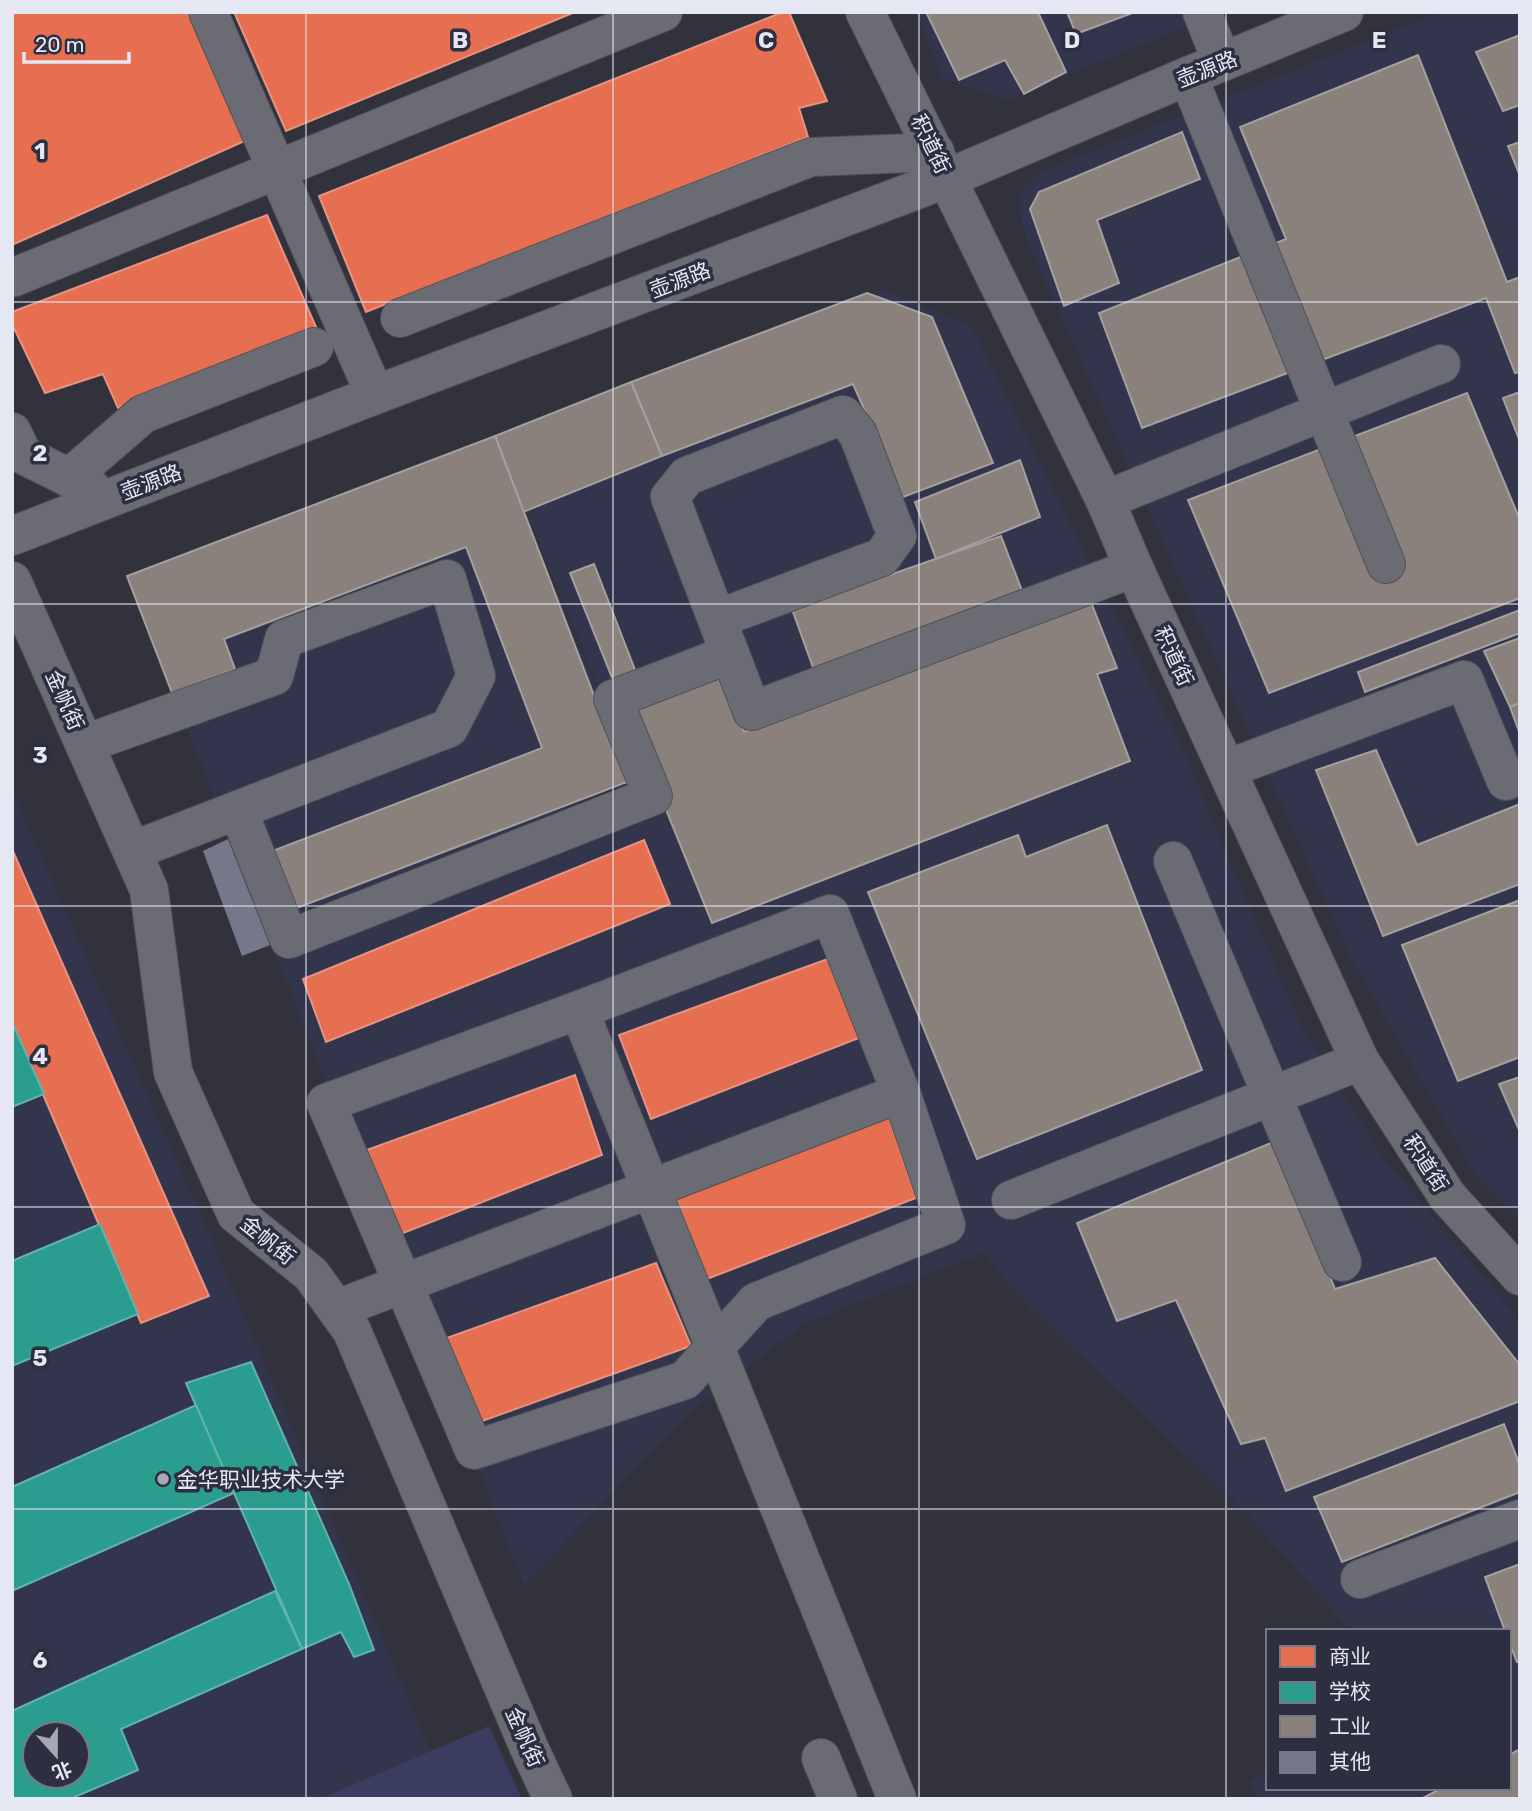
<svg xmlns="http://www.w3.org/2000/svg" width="1532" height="1811" font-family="Rubik,'Noto Sans SC',sans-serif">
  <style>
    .built { fill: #32354b; fill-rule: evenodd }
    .green { fill: #3a3d5f }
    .shops { fill: #e76f51; stroke: #e69382; stroke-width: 2 }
    .schools { fill: #2a9d8f; stroke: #62b3ad; stroke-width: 2; fill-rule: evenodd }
    .industry { fill: #8a817c; stroke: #a5a0a0; stroke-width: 2 }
    .building { fill: #767789 }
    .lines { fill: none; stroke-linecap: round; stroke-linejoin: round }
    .minor-casing { stroke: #4f5059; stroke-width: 40 }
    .minor { stroke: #6b6c73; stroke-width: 38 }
    .grid { fill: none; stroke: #e5e7f3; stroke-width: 2; stroke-opacity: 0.55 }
    .poi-dot { fill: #a6a8b3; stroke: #2d2f41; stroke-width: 2.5 }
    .labels { text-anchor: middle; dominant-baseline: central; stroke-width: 7; stroke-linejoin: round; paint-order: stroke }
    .street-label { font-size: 21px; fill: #e5e7f3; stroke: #2d2f41 }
    .poi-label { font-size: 21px; fill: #e5e7f3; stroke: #2d2f41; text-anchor: start }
    .grid-label { font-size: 23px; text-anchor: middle; font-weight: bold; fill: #e5e7f3; stroke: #2d2f41; stroke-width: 7; stroke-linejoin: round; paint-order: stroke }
  </style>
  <rect width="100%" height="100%" fill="#32323c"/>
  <g class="built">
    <polygon points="914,12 1223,12 1007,100 973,90 943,78"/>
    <polygon points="1440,12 1520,12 1520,1219 1477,1178 1351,958 1026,239 1019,207 1022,188 1043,171"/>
    <path d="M885,290l86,35 214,429 65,154 52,119 81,130 137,163v479h-262l-10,-19 20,-8v16h241v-157h-158l-105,-118 -230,-219 -32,-41 -178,70 -110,83 -172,179 -397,-1009zM504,458l146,354h-1l-126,-300z"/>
    <path d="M12,790l193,435 226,526 -112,48h-307zM35,1734h42v42h-42z"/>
  </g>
  <polygon class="green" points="489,1726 522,1799 319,1799"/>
  <g class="shops">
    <polygon points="12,12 187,12 249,139 12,245"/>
    <polygon points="234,12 575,12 286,131"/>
    <polygon points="783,12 789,12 827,101 799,108 808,137 366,312 319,196"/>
    <polygon points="267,215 316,327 118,408 103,374 45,393 12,324 12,312"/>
    <polygon points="644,840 670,904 326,1042 303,979"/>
    <polygon points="12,849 209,1296 141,1323 12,1022"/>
    <polygon points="833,957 859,1038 651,1119 619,1035"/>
    <polygon points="575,1075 602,1155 393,1237 361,1152"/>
    <polygon points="889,1118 916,1198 707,1279 675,1195"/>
    <polygon points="656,1263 691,1346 474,1424 441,1340"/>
  </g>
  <g class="schools">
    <polygon points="12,1022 44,1094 12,1107"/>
    <polygon points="100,1224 138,1314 12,1366 12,1261"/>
    <polygon points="251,1362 349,1584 374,1650 354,1657 341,1632 302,1649 186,1383"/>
    <polygon points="196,1405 234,1493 12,1591 12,1487"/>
    <path d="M275,1591l27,58 -181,80 17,41 -68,29h-58v-88zM35,1734h42v42h-42z"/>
  </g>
  <g class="industry">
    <polygon points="926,12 1038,12 1066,72 1024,94 1005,60 959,80"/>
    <polygon points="1067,12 1135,12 1076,34"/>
    <polygon points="1520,35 1520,105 1503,111 1476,52"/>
    <polygon points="1418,55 1507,282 1520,277 1520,372 1515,373 1486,298 1142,428 1099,313 1286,239 1240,127"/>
    <polygon points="1182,132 1200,179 1097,220 1119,283 1064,306 1030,209 1039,192"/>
    <polygon points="1520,142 1520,176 1508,146"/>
    <polygon points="867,293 932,317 993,463 903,497 853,384 662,456 631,382"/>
    <polygon points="631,382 662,456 523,512 495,436"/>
    <polygon points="1520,392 1520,442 1503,398"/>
    <polygon points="1467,393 1520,520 1520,598 1269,693 1188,500"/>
    <polygon points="495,436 627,782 289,911 267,853 542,748 466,547 224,639 235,669 172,693 127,576"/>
    <polygon points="1020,460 1040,517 936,559 915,502"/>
    <polygon points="1001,536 1024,596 815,673 792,609"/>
    <polygon points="594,564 637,675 615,685 570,573"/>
    <polygon points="1089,597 1117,668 1097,674 1130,761 712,923 621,699 717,666 744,732"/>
    <polygon points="1520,610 1520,633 1365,692 1358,672"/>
    <polygon points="1520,638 1520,703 1510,707 1484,651"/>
    <polygon points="1520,703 1520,734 1510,707"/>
    <polygon points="1376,750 1417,845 1520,804 1520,884 1383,936 1316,770"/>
    <polygon points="1107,825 1202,1070 977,1159 868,892 1018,835 1026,857"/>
    <polygon points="1520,900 1520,1057 1458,1081 1402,945"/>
    <polygon points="1520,1077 1520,1132 1499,1084"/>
    <polygon points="1276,1141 1335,1289 1435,1258 1520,1365 1520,1401 1286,1491 1265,1438 1241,1444 1176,1300 1117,1321 1077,1223"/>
    <polygon points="1504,1424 1520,1466 1520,1492 1342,1562 1314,1497"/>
    <polygon points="1520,1564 1520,1661 1517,1662 1509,1642 1509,1631 1505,1631 1485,1577"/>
    <polygon points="1520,1749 1520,1799 1421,1799 1442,1788 1509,1788 1509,1755"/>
  </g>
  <polygon class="building" points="228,839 270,945 242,956 203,851"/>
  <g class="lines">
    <g class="minor-casing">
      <g id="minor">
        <polyline points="208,12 375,395"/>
        <polyline points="865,12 1105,500 1134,568 1360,1061 1448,1197 1520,1276"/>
        <polyline points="1202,12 1222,62"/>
        <polyline points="1188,76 1386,564"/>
        <polyline points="12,278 663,12"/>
        <polyline points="400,318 811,157 935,152"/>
        <polyline points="12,432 23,455 92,489"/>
        <polyline points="69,478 143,414 314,347"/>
        <polyline points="1105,500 1441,364"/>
        <polyline points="12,536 375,395 948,178 1188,76 1344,12"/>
        <polyline points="12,581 149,890 173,1072 236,1214 311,1274 352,1331 530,1750 553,1799"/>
        <polyline points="717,619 882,557 897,536 858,434 843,415 687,476 670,497 752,711 1134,568"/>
        <polyline points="85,744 274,676 284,639 447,579 476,676 449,728 132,851"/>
        <polyline points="1227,769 1464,680 1506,781"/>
        <polyline points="238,810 289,939 653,796 613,699 730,654"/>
        <polyline points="1173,861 1342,1262"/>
        <polygon points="830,914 901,1093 946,1225 756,1302 685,1380 474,1450 326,1103 579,1010"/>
        <polyline points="579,1010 897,1799"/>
        <polyline points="1011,1200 1360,1061"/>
        <polyline points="337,1309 901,1093"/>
        <polyline points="1360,1579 1520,1519"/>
        <polyline points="821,1758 838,1799"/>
      </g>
    </g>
    <use href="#minor" class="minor"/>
  </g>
  <path class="grid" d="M306,12v1787M613,12v1787M919,12v1787M1226,12v1787M12,302h1508M12,604h1508M12,906h1508M12,1207h1508M12,1509h1508"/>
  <circle class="poi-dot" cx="163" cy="1479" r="7"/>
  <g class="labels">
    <g class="street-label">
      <text transform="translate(1207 69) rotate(-22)">壶源路</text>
      <text transform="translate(931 144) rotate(64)">积道街</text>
      <text transform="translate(680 280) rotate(-21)">壶源路</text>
      <text transform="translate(151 482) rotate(-21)">壶源路</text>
      <text transform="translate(1174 656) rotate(65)">积道街</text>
      <text transform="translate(65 700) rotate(66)">金帆街</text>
      <text transform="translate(1426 1163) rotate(57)">积道街</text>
      <text transform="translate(268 1240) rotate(39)">金帆街</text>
      <text transform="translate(525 1737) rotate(66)">金帆街</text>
    </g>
    <g class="poi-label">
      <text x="177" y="1479">金华职业技术大学</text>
    </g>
  </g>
  <g class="grid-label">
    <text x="460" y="48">B</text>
    <text x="766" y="48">C</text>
    <text x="1072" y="48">D</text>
    <text x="1379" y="48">E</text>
    <text x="40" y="159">1</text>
    <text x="40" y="461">2</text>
    <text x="40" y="763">3</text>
    <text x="40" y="1064">4</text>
    <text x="40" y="1366">5</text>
    <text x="40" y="1668">6</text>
  </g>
  <rect width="1532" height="1811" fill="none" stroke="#e5e7f3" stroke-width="28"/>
  <rect x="1266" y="1629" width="245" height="161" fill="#2d2f41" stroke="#777988" stroke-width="2"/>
  <rect x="1280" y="1646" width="35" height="21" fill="#e76f51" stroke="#777988" stroke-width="2"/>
  <text x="1329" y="1664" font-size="21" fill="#e5e7f3">商业</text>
  <rect x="1280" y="1682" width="35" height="21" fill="#2a9d8f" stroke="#777988" stroke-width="2"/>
  <text x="1329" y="1699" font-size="21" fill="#e5e7f3">学校</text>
  <rect x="1280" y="1716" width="35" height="21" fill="#8a817c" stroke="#777988" stroke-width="2"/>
  <text x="1329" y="1734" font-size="21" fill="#e5e7f3">工业</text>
  <rect x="1280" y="1752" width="35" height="21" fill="#767789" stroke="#777988" stroke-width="2"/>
  <text x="1329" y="1769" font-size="21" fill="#e5e7f3">其他</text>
  <g transform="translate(56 1755) rotate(159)"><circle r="33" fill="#2d2f41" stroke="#777988" stroke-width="2"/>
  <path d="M0-5L12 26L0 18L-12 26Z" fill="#a6a8b3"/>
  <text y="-10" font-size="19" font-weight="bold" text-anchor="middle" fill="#e5e7f3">北</text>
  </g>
  <path d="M24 52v10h105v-10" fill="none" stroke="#e5e7f3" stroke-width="3.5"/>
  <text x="35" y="52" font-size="21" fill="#e5e7f3" stroke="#2d2f41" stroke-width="5" paint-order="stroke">20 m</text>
</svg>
